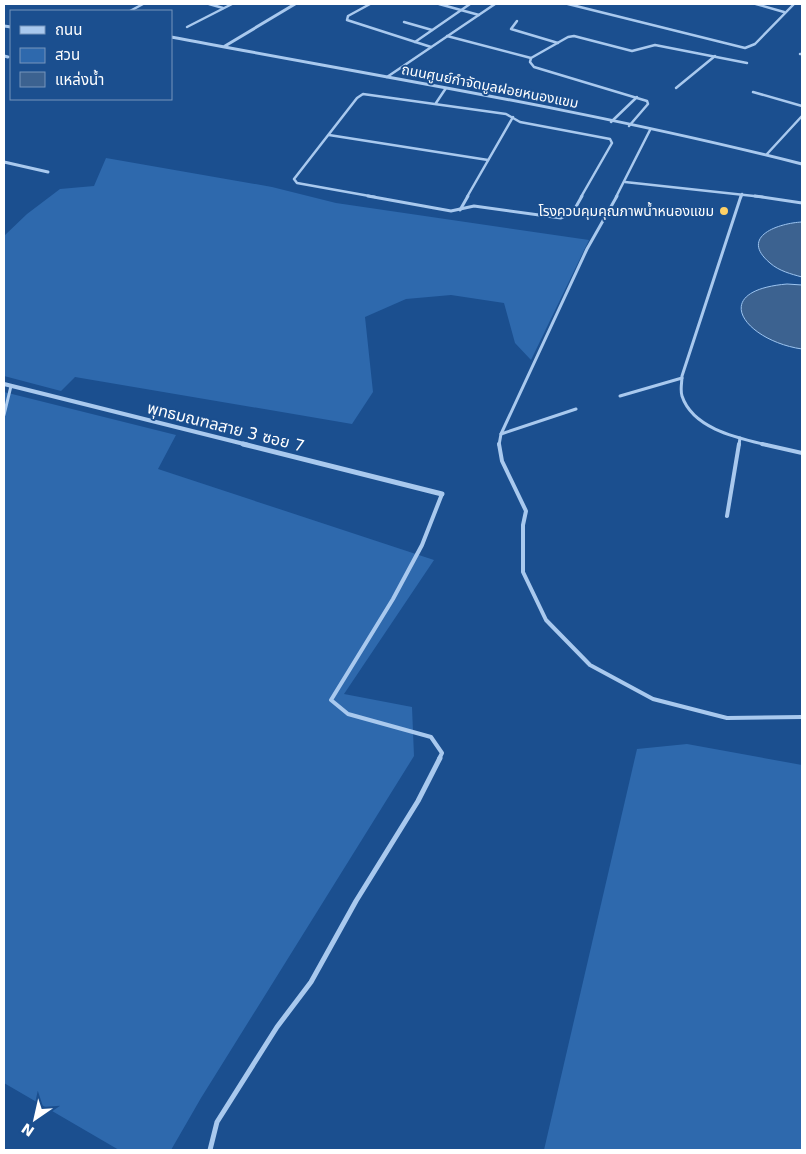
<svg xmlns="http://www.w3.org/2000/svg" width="806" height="1154" font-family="'DejaVu Sans','Noto Sans Thai',sans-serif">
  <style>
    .green { fill: #2e69ad }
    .water { fill: #3c6290; stroke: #9cc4f0 }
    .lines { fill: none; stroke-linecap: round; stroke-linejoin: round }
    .service-far3 { stroke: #a9c9ee; stroke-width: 2.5 }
    .service-far2 { stroke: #a9c9ee; stroke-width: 3 }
    .service-far1 { stroke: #a9c9ee; stroke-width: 4 }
    .service { stroke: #a9c9ee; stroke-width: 5 }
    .minor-far2 { stroke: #a9c9ee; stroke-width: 3 }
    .minor-far1 { stroke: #a9c9ee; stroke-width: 4 }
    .minor { stroke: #a9c9ee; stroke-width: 5 }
    .poi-dot { fill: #ffd166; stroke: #1b4f8f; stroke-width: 2 }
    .labels { text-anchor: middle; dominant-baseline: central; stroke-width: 4; stroke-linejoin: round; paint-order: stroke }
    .far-street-label { font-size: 14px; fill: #fff; stroke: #1b4f8f }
    .far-poi-label { font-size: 14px; fill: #fff; stroke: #1b4f8f; text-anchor: end }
    .street-label { font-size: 16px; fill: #fff; stroke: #1b4f8f }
  </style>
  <rect width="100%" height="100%" fill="#1b4f8f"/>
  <g class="green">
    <polygon points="106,158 272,187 336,203 589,240 531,360 515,343 504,303 451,295 406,299 365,317 373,392 352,424 75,377 61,391 4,376 4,236 27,214 60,189 94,186"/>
    <polygon points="4,392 176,435 158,469 434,560 344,694 412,707 414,756 201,1098 171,1150 119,1150 4,1083"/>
    <polygon points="687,744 802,765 802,1150 544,1150 637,749"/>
  </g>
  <g class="water">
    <path d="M802,222v55c-11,-3 -23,-6 -32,-14 -32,-27 10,-40 32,-41z"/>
    <path d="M787,284l15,1v64c-56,-8 -96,-58 -15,-65z"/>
  </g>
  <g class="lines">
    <g class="service-far3">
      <polyline points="209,4 223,8"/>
      <polyline points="370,4 348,16 347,20 431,47"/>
      <polyline points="439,4 479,15"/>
      <polyline points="568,4 745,48 755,44 794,4"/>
      <polyline points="756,4 784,12"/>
      <polyline points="130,11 143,4"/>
      <polyline points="517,21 511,29 558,43"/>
      <polyline points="404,22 432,30"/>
      <polyline points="187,27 232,4"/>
      <polyline points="447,36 531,58"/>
      <polyline points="415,42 470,4"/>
      <polyline points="800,54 802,54"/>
      <polyline points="387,77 495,4"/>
      <polyline points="676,88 715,56"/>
      <polyline points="753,92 802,106"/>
      <polyline points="436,103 446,88"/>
      <polyline points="611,122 637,97"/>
      <polyline points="629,126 648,104 647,101 534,67 530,62 531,58 568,37 574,36 632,51 655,45 747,63"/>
      <polyline points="329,135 488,160"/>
      <polyline points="767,154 802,116"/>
      <polyline points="625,182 763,197"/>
      <polyline points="375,197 297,183 294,179 357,98 363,94 506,114 520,122 610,139 612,143 581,197"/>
      <polyline points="467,197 513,117"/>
      <polyline points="616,197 650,130"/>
      <polyline points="741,197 742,194"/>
    </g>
    <g class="service-far2">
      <polyline points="368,196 451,211 474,206 561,218 573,212 582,196"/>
      <path d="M741,196l-59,180c0,6 -2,14 0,20 11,33 56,42 85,49"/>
      <polyline points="755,196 802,203"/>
      <polyline points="460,210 468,196"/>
      <polyline points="620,396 682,378"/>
      <polyline points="4,415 11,386"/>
      <polyline points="501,434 576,409"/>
      <polyline points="499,445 501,434 587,249 617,196"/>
      <polyline points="739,445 740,438"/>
    </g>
    <g class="service-far1">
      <polyline points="499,444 502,461 526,511 523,525 523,572 546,620 590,665 653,699 727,718 802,717"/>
      <polyline points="762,444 802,453"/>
      <polyline points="727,516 739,444"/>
      <polyline points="439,759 442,753 431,737 348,714 331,700 393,599 422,545 442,494"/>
    </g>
    <polyline class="service" points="210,1150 217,1122 277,1027 311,982 356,901 418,801 440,758"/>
    <g class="minor-far2">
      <polyline points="4,26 11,27"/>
      <path d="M171,37c211,40 423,74 631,127"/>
      <polyline points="225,46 295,4"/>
      <polyline points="4,56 8,57"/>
      <polyline points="4,162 48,172"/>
    </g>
    <polyline class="minor-far1" points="4,384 248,445"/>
    <polyline class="minor" points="243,444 442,494"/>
  </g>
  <circle class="poi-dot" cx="724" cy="211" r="5"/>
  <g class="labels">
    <g class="far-street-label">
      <text transform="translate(490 86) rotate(11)">ถนนศูนย์กำจัดมูลฝอยหนองแขม</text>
    </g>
    <g class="far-poi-label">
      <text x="714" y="211">โรงควบคุมคุณภาพน้ำหนองแขม</text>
    </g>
    <g class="street-label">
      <text transform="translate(226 427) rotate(14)">พุทธมณฑลสาย 3 ซอย 7</text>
    </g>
  </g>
  <rect width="806" height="1154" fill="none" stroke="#ffffff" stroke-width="10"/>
  <rect x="10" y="10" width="162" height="90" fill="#1b4f8f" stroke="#7695bc"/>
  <rect x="20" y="26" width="25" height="8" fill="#a9c9ee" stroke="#7695bc"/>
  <text x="55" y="35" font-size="15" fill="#ffffff">ถนน</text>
  <rect x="20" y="48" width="25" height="15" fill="#2e69ad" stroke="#7695bc"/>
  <text x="55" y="60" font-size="15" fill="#ffffff">สวน</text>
  <rect x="20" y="72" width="25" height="15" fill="#3c6290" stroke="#7695bc"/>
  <text x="55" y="85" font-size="15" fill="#ffffff">แหล่งน้ำ</text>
  <g transform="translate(35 1119) rotate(214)" stroke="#1b4f8f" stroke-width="4" paint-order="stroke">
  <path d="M0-4L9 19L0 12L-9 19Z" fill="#ffffff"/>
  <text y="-8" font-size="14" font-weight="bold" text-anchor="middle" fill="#ffffff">N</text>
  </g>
</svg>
